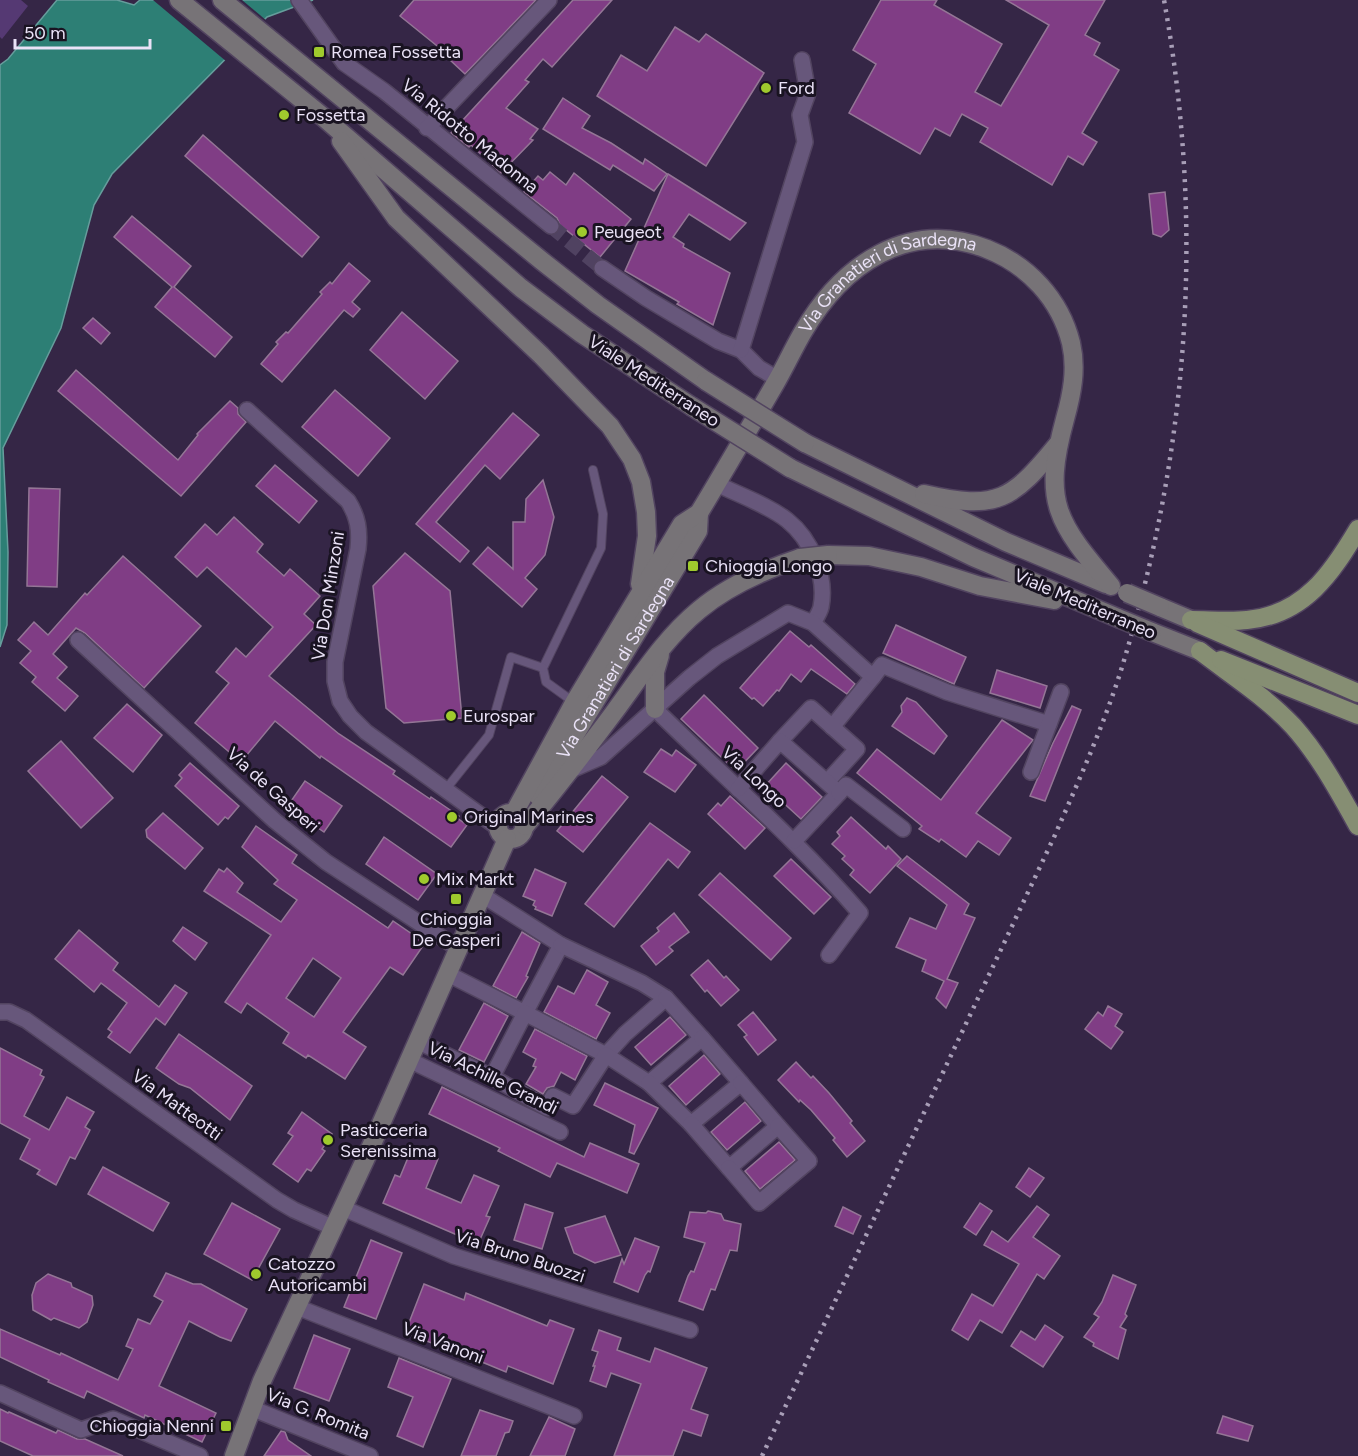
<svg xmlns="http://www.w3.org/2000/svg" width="1358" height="1456" font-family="Figtree,sans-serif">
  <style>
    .green { fill: #553973 }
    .water { fill: #2d7f75; stroke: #669d9c; stroke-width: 1.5 }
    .pier { fill: #352646 }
    .building { fill: #803d85; stroke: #947696; stroke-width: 1.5; fill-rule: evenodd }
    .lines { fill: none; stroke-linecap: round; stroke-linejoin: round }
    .street-tunnel { stroke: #504261; stroke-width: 15; stroke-dasharray: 15 8; stroke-linecap: butt }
    .lane-casing { stroke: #524460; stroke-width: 10 }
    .street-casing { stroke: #524460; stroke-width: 18 }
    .secondary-casing { stroke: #524460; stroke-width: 21 }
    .primary-casing { stroke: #524460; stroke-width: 21 }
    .lane { stroke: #67577b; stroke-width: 8 }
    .street { stroke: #67577b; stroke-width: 15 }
    .secondary { stroke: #777377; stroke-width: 18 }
    .primary { stroke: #868e73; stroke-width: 18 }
    .rail { stroke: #a89eb7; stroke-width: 4.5; stroke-dasharray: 3 6; stroke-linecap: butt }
    .secondary-bridge-casing { stroke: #524460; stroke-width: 21; stroke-linecap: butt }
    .secondary-bridge { stroke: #777377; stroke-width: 18 }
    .poi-dot { fill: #9fca2d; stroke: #191321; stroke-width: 2 }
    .labels { text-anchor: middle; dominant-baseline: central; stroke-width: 6; stroke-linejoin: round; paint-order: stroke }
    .poi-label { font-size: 18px; fill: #eae2f7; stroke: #191321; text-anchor: start }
    .street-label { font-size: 18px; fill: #eae2f7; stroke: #191321 }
  </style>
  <rect width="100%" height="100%" fill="#352646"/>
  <polygon class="green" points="0,0 21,0 28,6 2,39 0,37"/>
  <polygon class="water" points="57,0 117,0 134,5 140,0 313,0 267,17 112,174 94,205 61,328 3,448 8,552 7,625 0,647 0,65 8,59"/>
  <polygon class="pier" points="153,0 242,0 267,21 227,62"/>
  <g class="building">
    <polygon points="414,0 536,0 465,74 450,60 452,58 400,16"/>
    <polygon points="573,0 612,0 552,67 543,59 525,80 529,82 506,108 538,129 530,139 533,140 501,173 471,145 469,147 451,133"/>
    <polygon points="881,0 937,0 934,5 1002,44 975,92 1001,106 1049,25 1006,0 1105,0 1085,35 1100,43 1094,55 1119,70 1082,133 1097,142 1083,165 1068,156 1052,185 980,142 988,128 962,114 950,136 935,128 920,154 849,113 876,64 853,50"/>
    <polygon points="675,27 699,42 706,34 764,73 706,166 597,96 621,55 647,71"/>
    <polygon points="563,98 590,116 582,128 611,143 643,164 645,159 667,174 654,191 613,165 610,170 543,129"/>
    <polygon points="203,135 319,237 302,257 185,156"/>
    <polygon points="550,172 566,185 574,173 631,219 600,257 560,225 557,218 524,192 538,176 543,180"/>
    <polygon points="668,174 746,223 730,240 689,214 673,237 684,244 683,247 730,273 713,325 677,304 679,302 625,271"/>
    <polygon points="1165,192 1169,230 1161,237 1153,234 1149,194"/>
    <polygon points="132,216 191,266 174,287 232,337 215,357 155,307 172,287 114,237"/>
    <polygon points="349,263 370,281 352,302 360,309 353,317 344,310 282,382 261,364 278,344 276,342 286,332 288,333 322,294 320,292 330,282 332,284"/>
    <polygon points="402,312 458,361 425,399 370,350"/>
    <polygon points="93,318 110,333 101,344 83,328"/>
    <polygon points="76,370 178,460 198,435 197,434 230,401 238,408 238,414 246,422 181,496 58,391"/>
    <polygon points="335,390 390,438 358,476 302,427"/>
    <polygon points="513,413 539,435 500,479 485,465 436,522 469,551 460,562 416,524"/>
    <polygon points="275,465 317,501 299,523 256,486"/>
    <polygon points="543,480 554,517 545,555 525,578 537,589 522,607 473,564 488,547 513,569 513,522 525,522 526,499"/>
    <polygon points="29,488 60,489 57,587 27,586"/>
    <polygon points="234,517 263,544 257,552 284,576 290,569 320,596 304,614 316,625 269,676 339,734 395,771 393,774 430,799 431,797 459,816 457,818 467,825 451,847 321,756 320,758 275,721 241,762 195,723 229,683 216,672 236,648 246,657 273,627 207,567 197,577 175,557 205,524 217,535"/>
    <polygon points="405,553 450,591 462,718 404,723 386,708 373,586"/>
    <polygon points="123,556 201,626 144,688 85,633 76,628 53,654 67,667 57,678 78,696 65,711 32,682 36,677 20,663 31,651 18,640 34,622 48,635 85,593 87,595"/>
    <polygon points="896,625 966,657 954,684 883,653"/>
    <polygon points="790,631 809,647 811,645 855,684 847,694 811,669 801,682 791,674 779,691 777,690 763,706 754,698 752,699 740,688"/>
    <polygon points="997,670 1047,686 1040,708 990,693"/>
    <polygon points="704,695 758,748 736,771 681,719"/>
    <polygon points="907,698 916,702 947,736 934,754 892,726 902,712 901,706"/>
    <polygon points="127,704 162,735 133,772 94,738"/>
    <polygon points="1072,706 1081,710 1045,801 1030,796 1053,743"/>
    <polygon points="1002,720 1033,740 976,813 1011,838 999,855 978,841 966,857 941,839 939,842 919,829 922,826 857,773 877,749 941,800"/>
    <polygon points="61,741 113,798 81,828 28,771"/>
    <polygon points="661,749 672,756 676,750 696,765 675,792 644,772"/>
    <polygon points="190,763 239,806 228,819 225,817 218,825 175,786 182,778 179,775"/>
    <polygon points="786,763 822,797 801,819 765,786"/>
    <polygon points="602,776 628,797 583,852 557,831"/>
    <polygon points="305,781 342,806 324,832 287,807"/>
    <polygon points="730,796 765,828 745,849 708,814 718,803 721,806"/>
    <polygon points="163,813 203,848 185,869 147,837 146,830"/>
    <polygon points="851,817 886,849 888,846 901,859 870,893 850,875 854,870 842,859 845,856 832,844 840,836 837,832"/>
    <polygon points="650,823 690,852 678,868 668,859 614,927 585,904"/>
    <path d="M256,826l41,29 -5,8 96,65 5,-7 32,22 -22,32 -13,-8 -47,65 23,15 -21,32 -37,-24 -2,3 -23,-15 6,-10 -42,-30 -6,10 -16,-11 46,-67 -67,-44 15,-22 5,3 3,-4 16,15 -6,9 44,30 16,-22 -23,-16 4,-4 -36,-33zM313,958l28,20 -27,39 -28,-19z"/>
    <polygon points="384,837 437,874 418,900 366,864"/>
    <polygon points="907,856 969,904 964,914 975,918 947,979 958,983 946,1008 936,998 944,981 922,971 926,960 896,947 910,918 936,929 947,905 897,866"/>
    <polygon points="791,859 831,897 814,914 774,876"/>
    <polygon points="535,869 566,883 552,916 535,909 536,907 533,905 535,901 523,896"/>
    <polygon points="720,873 791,938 771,960 699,895"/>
    <polygon points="674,913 689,932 669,947 673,951 656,965 641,946 659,931 657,928"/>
    <polygon points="183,927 207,943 195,960 173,941"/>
    <polygon points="79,930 118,963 113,970 159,1007 175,985 187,993 165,1025 156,1018 130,1053 108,1037 112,1032 108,1029 127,1003 101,983 94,992 55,959"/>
    <polygon points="522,932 540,943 526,976 528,977 516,998 493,986"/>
    <polygon points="708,960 724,978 726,976 739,990 721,1006 707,990 705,992 691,975"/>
    <polygon points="587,970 608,982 596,1005 610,1013 596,1039 544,1012 558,986 574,994"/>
    <polygon points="484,1003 508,1016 484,1062 459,1050"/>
    <polygon points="1108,1006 1122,1014 1115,1026 1123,1032 1111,1049 1085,1029 1098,1012 1103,1016"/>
    <polygon points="753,1012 776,1040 758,1055 744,1037 747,1035 738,1025"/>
    <polygon points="670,1017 686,1035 651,1065 635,1047"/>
    <polygon points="535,1029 587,1056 575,1080 561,1072 554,1086 547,1088 543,1094 526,1084 536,1067 533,1066 536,1059 523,1052"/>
    <polygon points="179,1034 252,1086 230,1120 190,1088 179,1084 156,1068"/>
    <polygon points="0,1048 42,1070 40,1075 44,1077 24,1116 49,1130 67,1097 94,1112 85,1127 90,1130 86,1138 75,1159 70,1157 56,1185 37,1174 40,1170 20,1159 30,1139 0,1123"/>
    <polygon points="704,1055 720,1074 686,1105 669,1086"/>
    <polygon points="796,1062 811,1078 813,1076 829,1093 852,1121 850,1123 865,1141 847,1157 833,1140 835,1138 811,1110 800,1100 799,1102 778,1080"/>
    <polygon points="605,1083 658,1108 634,1154 629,1152 635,1125 594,1105"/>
    <polygon points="442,1087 584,1157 590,1143 639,1164 627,1193 557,1163 550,1177 498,1151 500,1148 429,1114"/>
    <polygon points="745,1102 761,1121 727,1150 711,1132"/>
    <polygon points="302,1112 332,1134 322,1149 325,1151 311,1171 307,1169 298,1182 273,1164 293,1136 288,1133"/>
    <polygon points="779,1142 795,1160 760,1189 745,1171"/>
    <polygon points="412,1148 438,1159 426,1188 461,1203 474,1175 499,1186 486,1216 490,1217 478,1244 383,1203 395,1175 400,1177"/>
    <polygon points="103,1167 169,1203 153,1231 88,1194"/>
    <polygon points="1029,1168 1044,1178 1030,1197 1016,1187"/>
    <polygon points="232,1203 280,1229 252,1280 204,1254"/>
    <polygon points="980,1203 992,1211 976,1235 964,1227"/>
    <polygon points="525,1204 553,1213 542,1249 514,1240"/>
    <polygon points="1037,1206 1049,1215 1033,1237 1060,1256 1044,1279 1037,1274 1002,1333 980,1320 968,1340 952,1330 972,1294 993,1306 1019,1264 984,1245 992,1231 1008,1242"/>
    <polygon points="843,1207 861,1216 853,1234 835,1226"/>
    <polygon points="708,1211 721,1214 724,1220 741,1224 737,1251 730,1250 715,1290 711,1289 703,1310 679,1301 688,1276 691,1271 694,1272 705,1243 684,1237 690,1212 706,1213"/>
    <polygon points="605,1216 621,1255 595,1263 574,1253 565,1228"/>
    <polygon points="635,1238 659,1247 650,1272 648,1271 645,1275 638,1292 614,1282 622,1259 624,1264"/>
    <polygon points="371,1240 402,1253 376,1319 344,1307"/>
    <polygon points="166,1273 193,1284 201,1284 247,1309 231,1341 220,1337 189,1321 159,1386 216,1413 202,1442 145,1415 144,1418 87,1391 84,1398 48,1382 49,1380 0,1357 0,1329 60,1355 61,1353 118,1380 133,1349 126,1346 138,1319 150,1324 163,1301 154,1296"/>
    <polygon points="48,1274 71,1283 72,1287 92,1296 93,1305 87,1322 79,1328 54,1318 51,1320 33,1310 32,1295 36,1283"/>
    <polygon points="1113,1275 1136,1285 1125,1314 1127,1316 1120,1327 1126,1330 1118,1359 1093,1346 1094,1343 1084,1337 1099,1317 1094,1314 1102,1302"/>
    <polygon points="424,1284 464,1300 466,1293 547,1326 550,1320 574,1329 553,1384 508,1366 506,1372 482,1362 484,1358 434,1338 432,1343 405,1333"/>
    <polygon points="1045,1325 1063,1337 1043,1367 1011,1346 1021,1331 1035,1340"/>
    <polygon points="599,1330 621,1338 617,1350 650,1362 655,1348 707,1368 691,1409 708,1415 701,1436 683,1430 673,1456 614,1456 641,1384 611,1373 606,1387 590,1381 595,1366 593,1366 598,1352 592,1350"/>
    <polygon points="314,1335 350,1349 329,1401 294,1388"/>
    <polygon points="399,1358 451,1379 423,1447 397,1436 413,1397 388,1387"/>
    <polygon points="0,1409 8,1413 9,1412 56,1433 58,1430 77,1439 85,1439 123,1456 33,1456 0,1441"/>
    <polygon points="480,1410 513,1421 509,1432 505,1433 496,1456 461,1456"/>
    <polygon points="1223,1416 1253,1426 1248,1441 1217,1433"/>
    <polygon points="549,1417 575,1429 565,1456 530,1456"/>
    <polygon points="281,1431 285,1432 288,1440 311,1456 264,1456"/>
  </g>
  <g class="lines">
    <polyline class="street-tunnel" points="551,226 602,268"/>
    <g class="lane-casing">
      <g id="lane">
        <polyline points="575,703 546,682 543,668 601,548 603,514 593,470"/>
        <polyline points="446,789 489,735 511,657 543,668"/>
      </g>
    </g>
    <g class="street-casing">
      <g id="street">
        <polyline points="299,0 344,63 384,91 551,226"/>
        <polyline points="427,128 549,0"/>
        <polyline points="602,268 646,298 718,341 741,350 759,368 778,379"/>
        <polyline points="741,350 805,142 800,115 808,93 802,60"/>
        <path d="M247,410l101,91c10,16 12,29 10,48l-23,113v19l5,20 10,15 16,16 131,95 2,4"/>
        <path d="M717,484c22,11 51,21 70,36 24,19 40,56 34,87 -1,5 -5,11 -8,16"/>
        <polyline points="78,640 275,821 326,862 459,949"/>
        <path d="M655,709c69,68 142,131 205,204l-31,42"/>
        <polyline points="832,727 873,677"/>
        <polyline points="780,741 811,708 857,749 827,782"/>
        <polyline points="571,770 601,757 689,678 717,656 788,613 813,623 873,677 882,665 947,692 1049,724"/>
        <polyline points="1031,772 1061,692"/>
        <polyline points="738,789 780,741 839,793 794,841"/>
        <polyline points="839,793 846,785 903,829"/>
        <polyline points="448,974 525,1013 561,945 482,895"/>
        <polyline points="0,1012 9,1012 26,1020 277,1200 294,1210 334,1228"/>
        <polyline points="417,1041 492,1077 525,1013 606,1055 625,1034 666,998 642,983 561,945"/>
        <polyline points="409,1060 560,1132"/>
        <polyline points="492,1077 547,1108 553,1096 573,1106 606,1055 649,1083 702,1038 666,998"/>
        <polyline points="649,1083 691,1124 741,1083 702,1038"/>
        <polyline points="691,1124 729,1168 778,1126 741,1083"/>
        <polyline points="729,1168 759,1203 809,1161 778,1126"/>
        <polyline points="343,1208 454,1256 690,1330"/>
        <polyline points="297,1307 574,1416"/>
        <polyline points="0,1393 81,1430 113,1419 200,1456"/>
        <polyline points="251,1408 370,1456"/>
      </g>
    </g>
    <g class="secondary-casing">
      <g id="secondary">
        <polyline points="179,0 322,116 521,288 582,334 691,406"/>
        <polyline points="222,0 542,261 598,305 706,381"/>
        <polyline points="341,141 396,218 541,355 610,426 632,459 641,482 646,512 647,536 640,584"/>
        <polyline points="805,443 1006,542 1106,584"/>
        <polyline points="790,468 973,557 1118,618"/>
        <path d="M924,494c74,17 88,6 134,-50"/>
        <polyline points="828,555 869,556 921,567 980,586 1054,600"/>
        <polyline points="1160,607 1191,620"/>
        <polyline points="1152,632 1200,651"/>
        <polyline points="655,709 655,672 660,655"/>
        <path id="s1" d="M538,796l160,-265 1,-18"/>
        <circle cx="511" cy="826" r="13"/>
        <path id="s2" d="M514,813l60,-110 108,-179 17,-11c26,-43 51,-86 76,-129 10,-17 18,-35 28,-52 39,-67 105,-114 184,-83 41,16 73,50 84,94 6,26 1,51 -6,76 -23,84 -8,103 46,167"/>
        <path d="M525,826c31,-37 61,-76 90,-115 26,-35 50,-73 84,-101 30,-25 65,-40 101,-52"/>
        <polyline points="234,1456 262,1381 365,1160 507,839"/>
      </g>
    </g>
    <g class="primary-casing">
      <g id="primary">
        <path d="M1191,620c18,0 38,2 56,0 57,-5 85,-47 111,-91"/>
        <polyline points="1197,623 1358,693"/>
        <path d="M1200,651c31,24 66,46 93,75 26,29 46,66 65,100"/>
        <polyline points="1221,660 1358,715"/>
      </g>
    </g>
    <use href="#lane" class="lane"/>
    <use href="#street" class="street"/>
    <use href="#secondary" class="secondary"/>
    <use href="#primary" class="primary"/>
    <path class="rail" d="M762,1456l293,-621c24,-55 49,-110 67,-168 67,-219 83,-442 42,-667"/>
    <g class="secondary-bridge-casing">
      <g id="secondary-bridge">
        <polyline points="706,381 805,443"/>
        <polyline points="691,406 790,468"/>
        <polyline points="800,558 828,555"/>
        <polyline points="1127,593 1160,607"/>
        <polyline points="1118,618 1152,632"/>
      </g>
    </g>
    <use href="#secondary-bridge" class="secondary-bridge"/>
  </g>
  <g class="poi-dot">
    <rect x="313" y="46" width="12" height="12" rx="3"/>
    <circle cx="766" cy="88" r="6"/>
    <circle cx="284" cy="115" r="6"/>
    <circle cx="582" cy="232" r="6"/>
    <rect x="687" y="560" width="12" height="12" rx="3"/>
    <circle cx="451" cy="716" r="6"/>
    <circle cx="452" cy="817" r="6"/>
    <circle cx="424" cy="879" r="6"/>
    <rect x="450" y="893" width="12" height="12" rx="3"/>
    <circle cx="328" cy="1140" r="6"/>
    <circle cx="256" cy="1274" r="6"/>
    <rect x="220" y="1420" width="12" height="12" rx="3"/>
  </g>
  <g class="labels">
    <g class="poi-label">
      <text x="331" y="52">Romea Fossetta</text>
      <text x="778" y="88">Ford</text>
      <text x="296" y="115">Fossetta</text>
      <text x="594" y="232">Peugeot</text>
      <text x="705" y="566">Chioggia Longo</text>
      <text x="463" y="716">Eurospar</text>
      <text x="464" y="817">Original Marines</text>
      <text x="436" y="879">Mix Markt</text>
      <text x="456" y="919" text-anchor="middle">Chioggia<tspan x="456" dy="21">De Gasperi</tspan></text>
      <text x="340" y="1130">Pasticceria<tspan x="340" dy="21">Serenissima</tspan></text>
      <text x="268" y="1264">Catozzo<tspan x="268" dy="21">Autoricambi</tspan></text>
      <text x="214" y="1426" text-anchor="end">Chioggia Nenni</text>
    </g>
    <g class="street-label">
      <text transform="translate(470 136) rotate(39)">Via Ridotto Madonna</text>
      <text stroke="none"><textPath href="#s2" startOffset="669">Via Granatieri di Sardegna</textPath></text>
      <text transform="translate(654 381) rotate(33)">Viale Mediterraneo</text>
      <text transform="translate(328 596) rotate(-81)">Via Don Minzoni</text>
      <text transform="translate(1085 604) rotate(23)">Viale Mediterraneo</text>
      <text stroke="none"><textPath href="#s1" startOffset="150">Via Granatieri di Sardegna</textPath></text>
      <text transform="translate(754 777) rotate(43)">Via Longo</text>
      <text transform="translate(273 790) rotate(42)">Via de Gasperi</text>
      <text transform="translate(493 1078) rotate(26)">Via Achille Grandi</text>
      <text transform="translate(177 1105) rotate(36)">Via Matteotti</text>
      <text transform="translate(520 1256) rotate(18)">Via Bruno Buozzi</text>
      <text transform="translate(443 1343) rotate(21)">Via Vanoni</text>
      <text transform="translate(318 1414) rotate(22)">Via G. Romita</text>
    </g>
  </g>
  <path d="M15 39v9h135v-9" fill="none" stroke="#eae2f7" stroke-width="3"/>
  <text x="24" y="39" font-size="18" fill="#eae2f7" stroke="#191321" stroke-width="4.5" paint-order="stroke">50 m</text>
</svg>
